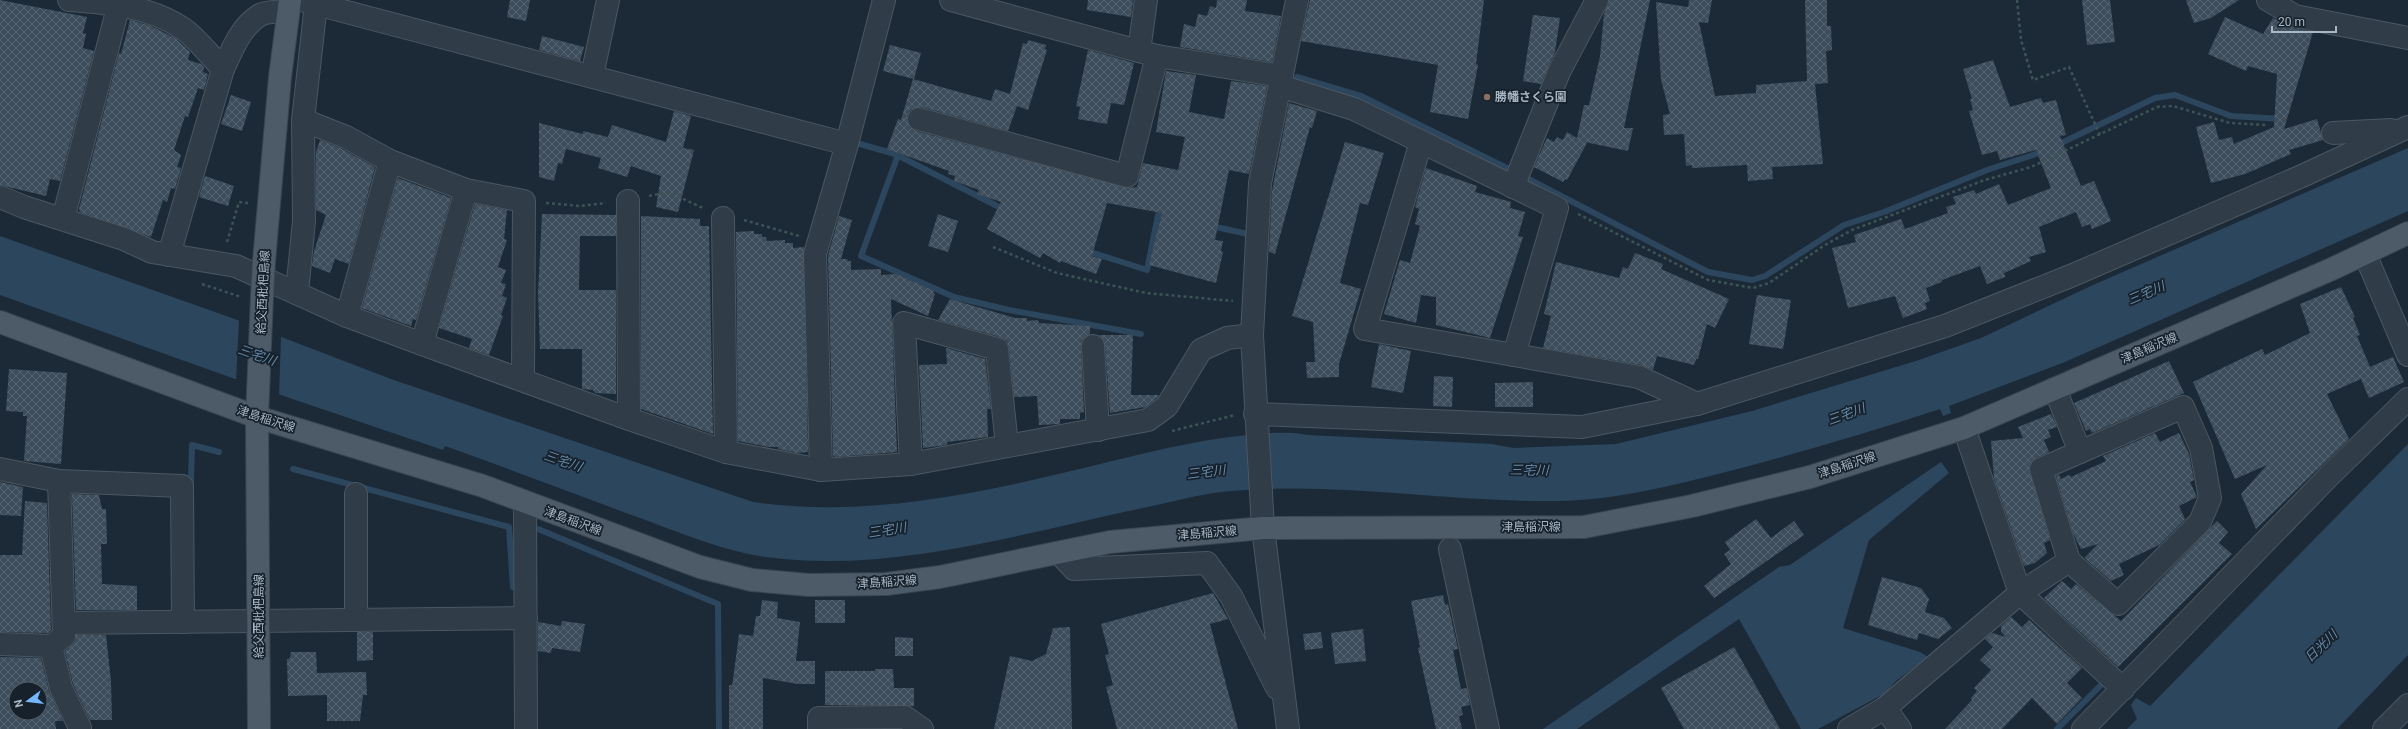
<svg xmlns="http://www.w3.org/2000/svg" width="2408" height="729" font-family="Roboto,'Noto Sans JP',sans-serif">
  <style>
    .water { fill: #2c465e }
    .pier { fill: #1c2a37 }
    .lines { fill: none; stroke-linecap: round; stroke-linejoin: round }
    .stream { stroke: #2c465e; stroke-width: 6 }
    .building { fill: url(#building-cross-hatch); fill-rule: evenodd }
    .minor-casing { stroke: #4b5762; stroke-width: 24 }
    .major-casing { stroke: #394550; stroke-width: 24 }
    .path { stroke: #3c5455; stroke-width: 2.5; stroke-dasharray: 3 3; stroke-linecap: butt }
    .minor { stroke: #303c47; stroke-width: 22 }
    .major { stroke: #4d5b68; stroke-width: 22 }
    .major-bridge-casing { stroke: #394550; stroke-width: 24; stroke-linecap: butt }
    .major-bridge { stroke: #4d5b68; stroke-width: 22 }
    .education-dot { fill: #8d6e63; stroke: #16212b; stroke-width: 1.5 }
    .labels { text-anchor: middle; dominant-baseline: central; stroke-width: 3.5; stroke-linejoin: round; paint-order: stroke }
    .poi-label { font-size: 12px; font-weight: bold; fill: #a9b7c5; stroke: #16212b; text-anchor: start }
    .street-label { font-size: 12px; fill: #a9b7c5; stroke: #16212b }
    .water-label { font-size: 13px; font-style: italic; fill: #668bac; stroke: #16212b }
  </style>
  <defs>
    <pattern id="building-cross-hatch" width="8" height="8" patternUnits="userSpaceOnUse"><rect width="8" height="8" fill="#3d4d5c"/><path d="M0 0l8 8M0 8l8-8" fill="none" stroke="#566472"/></pattern>
  </defs>
  <rect width="100%" height="100%" fill="#1c2a37"/>
  <g class="water">
    <path d="M2408,148v63l-343,151 -116,44 2,7 -8,3 -3,-7c-73,24 -147,46 -222,65 -51,13 -105,26 -159,27 -115,2 -230,-22 -346,-8 -25,4 -50,11 -75,16 -118,25 -251,65 -372,48 -49,-7 -94,-28 -140,-44 -60,-23 -120,-45 -181,-67l-2,4 -180,-61 -263,-94v-59l232,82 159,61 362,123c115,16 223,-8 335,-35 54,-13 105,-27 160,-32 20,-2 41,-4 60,0l184,9 21,4 103,-4 136,-33 167,-51 62,-22 112,-53z"/>
    <polygon points="2408,444 2408,655 2337,729 2127,729 2137,719 2131,705 2136,698 2150,706"/>
    <polygon points="1941,462 1949,473 1869,540 1843,628 1920,652 1928,657 1896,681 1884,694 1818,729 1801,729 1739,619 1577,729 1543,729 1779,567 1790,565"/>
  </g>
  <polygon class="pier" points="239,319 281,336 279,397 236,382"/>
  <g class="lines">
    <g class="stream">
      <polyline points="1297,77 1361,96 1513,171 1708,272 1752,280 1765,276 1844,225 1884,212 1987,170 2045,151"/>
      <polyline points="860,144 895,154 1005,210"/>
      <polyline points="2057,145 2155,98 2175,95 2231,116 2283,119"/>
      <polyline points="898,155 861,256 954,297 1009,310 1141,334"/>
      <polyline points="1211,226 1248,234"/>
      <polyline points="1087,251 1147,270 1158,215 1169,217"/>
      <polyline points="293,469 509,527 513,587"/>
      <polyline points="191,482 192,445 219,452"/>
      <polyline points="538,529 718,604 719,729"/>
      <polyline points="2057,729 2102,684"/>
    </g>
  </g>
  <g class="building">
    <polygon points="0,0 87,17 83,33 86,34 83,48 94,51 60,181 50,179 46,196 0,185"/>
    <polygon points="510,0 530,0 526,21 507,17"/>
    <polygon points="1088,0 1133,0 1131,17 1087,10"/>
    <polygon points="1217,0 1247,0 1245,11 1281,16 1272,62 1180,47 1184,24 1195,27 1198,14 1207,16 1210,6 1216,8"/>
    <polygon points="1310,0 1484,0 1476,64 1478,65 1468,119 1430,112 1438,65 1301,41"/>
    <polygon points="1609,0 1650,0 1624,128 1633,128 1628,151 1585,142 1587,143 1567,180 1565,179 1563,182 1534,167 1547,138 1554,142 1557,137 1563,140 1567,132 1577,138 1584,105 1589,105 1600,56 1604,14"/>
    <polygon points="1689,0 1712,0 1708,23 1699,22 1715,96 1756,93 1756,85 1807,81 1805,0 1827,0 1827,26 1831,26 1832,50 1826,51 1828,83 1815,84 1823,164 1772,167 1773,179 1748,181 1747,165 1692,168 1692,165 1686,166 1684,134 1664,135 1663,115 1670,114 1661,80 1656,2 1688,7"/>
    <polygon points="2082,0 2110,0 2115,42 2087,45"/>
    <polygon points="2186,0 2239,0 2211,18 2194,23"/>
    <polygon points="1533,15 1560,18 1555,52 1541,84 1523,81"/>
    <polygon points="2225,17 2263,34 2273,18 2292,28 2313,32 2284,129 2317,119 2323,140 2289,150 2291,154 2245,174 2211,183 2196,127 2214,122 2219,140 2232,137 2234,144 2274,127 2277,74 2248,66 2246,71 2208,54"/>
    <polygon points="130,20 151,26 175,38 190,52 188,60 201,64 204,67 203,72 208,74 204,90 198,88 188,117 185,116 174,150 181,155 177,167 181,168 175,189 171,188 167,202 163,200 151,237 80,212 79,209 119,53 121,54"/>
    <polygon points="542,36 584,47 580,61 539,50"/>
    <polygon points="1028,40 1046,45 1045,49 1047,50 1028,110 1017,106 1008,131 922,107 910,110 907,116 910,127 916,131 1130,188 1137,187 1143,163 1178,170 1185,137 1156,132 1166,71 1196,75 1189,112 1224,119 1231,81 1267,86 1249,174 1229,170 1215,240 1223,241 1221,251 1223,252 1216,283 1149,265 1162,213 1107,203 1092,256 1102,259 1096,274 1061,261 1060,263 1043,253 1040,258 987,229 1001,202 977,194 979,190 954,181 955,176 948,174 949,171 887,149 898,119 901,120 913,79 991,101 995,89 1010,94 1023,43 1027,44"/>
    <polygon points="890,45 921,53 914,79 883,71"/>
    <polygon points="1088,50 1134,63 1124,105 1111,103 1107,124 1078,119 1080,107 1076,106"/>
    <polygon points="1993,60 2010,107 2041,98 2043,103 2056,100 2066,135 2060,136 2081,186 2094,181 2111,221 2092,229 2090,224 2082,227 2076,212 2039,227 2046,252 2029,257 2031,261 2004,273 2005,277 1987,284 1980,266 1942,280 1942,282 1926,288 1930,301 1925,303 1927,309 1903,318 1895,296 1848,308 1832,248 1856,242 1854,235 1901,219 1905,229 1948,213 1946,207 1956,204 1953,197 1974,190 1976,194 1999,184 2008,205 2051,188 2036,150 2000,160 1997,151 1982,155 1969,111 1973,110 1970,99 1972,99 1963,69"/>
    <polygon points="231,95 251,102 242,131 221,124"/>
    <polygon points="1289,103 1317,111 1312,128 1310,127 1275,254 1269,252 1272,191"/>
    <polygon points="674,111 691,116 683,148 694,150 678,212 656,207 661,176 631,166 627,177 598,168 601,158 566,149 562,164 558,163 554,181 539,177 539,123 583,134 583,131 608,137 612,125 666,142"/>
    <polygon points="320,140 340,148 375,167 349,264 335,259 330,273 312,266 314,251 326,215 316,210 316,152"/>
    <polygon points="1345,142 1384,153 1368,205 1360,203 1340,283 1361,289 1339,364 1339,377 1307,378 1306,362 1315,362 1313,322 1292,316"/>
    <polygon points="1426,168 1477,186 1475,192 1511,202 1510,208 1525,212 1518,236 1523,237 1490,338 1436,325 1436,297 1421,295 1416,323 1384,314 1400,260 1410,263 1420,226 1415,224 1419,209 1415,207"/>
    <polygon points="205,176 234,186 228,206 199,197"/>
    <polygon points="398,178 451,198 416,320 413,319 411,326 362,308"/>
    <polygon points="475,204 507,210 504,239 507,240 498,267 506,270 501,283 506,284 502,296 507,298 501,315 503,316 489,355 469,348 472,339 439,328"/>
    <polygon points="542,214 616,215 616,236 580,236 579,290 616,290 616,394 595,393 593,390 582,389 582,349 540,349 538,293"/>
    <polygon points="938,214 958,221 948,252 928,246"/>
    <polygon points="641,216 700,219 700,226 709,226 713,434 641,409"/>
    <polygon points="839,216 852,220 841,259 848,259 847,261 851,261 851,270 881,269 881,275 896,274 934,291 933,293 935,294 928,316 891,299 897,452 835,457 833,455 828,256"/>
    <polygon points="754,231 754,234 762,234 762,237 766,237 767,241 785,240 785,243 793,243 793,248 804,247 808,452 798,453 778,449 778,447 769,447 738,441 736,232"/>
    <polygon points="1635,253 1663,264 1661,269 1729,299 1715,328 1707,324 1698,359 1696,359 1694,365 1657,356 1653,370 1641,365 1543,348 1551,316 1544,314 1556,262 1619,278 1623,267 1628,269"/>
    <polygon points="2341,287 2355,317 2353,318 2360,335 2357,336 2370,367 2393,357 2404,382 2369,398 2361,379 2327,394 2349,439 2256,529 2241,494 2267,465 2235,479 2193,382 2262,349 2265,355 2310,333 2300,304"/>
    <polygon points="1757,295 1791,300 1783,349 1749,344"/>
    <polygon points="950,299 1015,318 1027,318 1027,321 1038,320 1039,323 1090,326 1090,334 1082,340 1081,346 1084,412 1080,413 1080,419 1060,419 1060,424 1039,425 1037,396 1014,397 1009,348 1007,341 1000,337 938,320"/>
    <polygon points="1099,335 1133,335 1131,395 1159,395 1158,397 1145,407 1110,413 1105,345"/>
    <polygon points="1379,344 1411,351 1403,393 1371,387"/>
    <polygon points="946,348 985,359 991,409 987,409 988,437 947,442 947,445 923,448 919,365 947,364"/>
    <polygon points="2169,361 2184,393 2092,433 2090,429 2086,431 2074,403"/>
    <polygon points="9,369 67,373 61,464 24,461 27,416 23,416 23,412 6,411"/>
    <polygon points="1434,376 1453,377 1452,407 1433,406"/>
    <polygon points="1533,382 1533,407 1495,407 1495,383"/>
    <polygon points="2051,414 2057,427 2048,430 2051,437 2044,440 2049,452 2036,458 2029,467 2050,540 2044,543 2047,553 2035,563 2024,566 1994,478 1991,441 2023,438 2018,427"/>
    <polygon points="2155,433 2160,442 2179,433 2189,454 2194,480 2190,482 2197,497 2179,506 2185,519 2159,545 2119,564 2124,575 2111,581 2086,559 2085,557 2098,544 2081,549 2073,533 2056,476 2059,475 2061,479 2069,475 2071,477 2106,461 2103,456"/>
    <polygon points="0,482 23,487 21,516 0,515"/>
    <polygon points="72,494 99,495 102,509 106,509 107,544 101,544 102,584 137,586 137,610 76,610"/>
    <polygon points="25,501 47,503 51,630 47,633 0,632 0,555 22,555"/>
    <polygon points="1756,519 1771,538 1794,521 1804,535 1714,598 1704,586 1731,564 1724,554 1730,550 1725,542"/>
    <polygon points="2217,521 2228,532 2219,543 2232,554 2118,667 2044,598 2062,581 2071,589 2076,584 2121,621"/>
    <polygon points="1882,577 1921,588 1929,599 1925,612 1944,618 1952,628 1938,639 1919,633 1917,640 1868,625"/>
    <polygon points="1213,593 1228,619 1210,624 1238,729 1117,729 1106,687 1113,685 1105,655 1109,654 1101,624"/>
    <polygon points="1443,595 1445,605 1448,604 1458,649 1453,650 1461,689 1467,688 1470,705 1461,707 1463,715 1459,716 1462,729 1436,729 1418,648 1420,647 1411,601"/>
    <polygon points="762,600 778,602 777,618 800,622 796,661 815,661 815,684 798,684 763,678 763,729 729,729 729,685 732,685 733,680 739,634 753,636 756,616 760,616"/>
    <rect x="815" y="600" width="30" height="23"/>
    <polygon points="2011,617 2022,627 2029,620 2082,668 2067,683 2082,698 2057,724 2032,698 2002,729 1945,729 1972,700 1971,698 1977,691 1974,688 1991,670 1980,660 1993,647 1985,639 1992,633 2006,637 2001,632 2001,626"/>
    <polygon points="562,621 585,624 580,652 552,648 551,653 538,651 538,622 561,626"/>
    <polygon points="1070,627 1072,729 994,729 1010,656 1032,661 1046,654 1053,628"/>
    <polygon points="1363,629 1366,661 1335,664 1331,633"/>
    <polygon points="357,632 373,632 373,660 357,661"/>
    <polygon points="1321,632 1323,648 1305,650 1303,634"/>
    <polygon points="76,635 106,635 111,681 112,720 90,720 73,684 65,651 75,642"/>
    <polygon points="895,637 913,638 913,656 895,656"/>
    <polygon points="1734,647 1780,729 1684,729 1661,688"/>
    <polygon points="291,652 316,652 317,673 366,672 367,695 363,695 360,721 327,721 327,695 288,696 287,659 290,658"/>
    <path d="M0,657l41,1 8,33 14,30h-8l1,8h-56zM16,689h24v24h-24z"/>
    <polygon points="875,669 893,669 894,688 914,688 914,706 825,705 825,671 875,671"/>
  </g>
  <g class="lines">
    <g class="minor-casing">
      <g id="minor">
        <path d="M69,0c38,3 80,6 113,28 15,10 28,28 41,41l-54,186"/>
        <polyline points="301,0 847,144 884,0"/>
        <polyline points="951,0 1157,56 1282,76"/>
        <polyline points="2268,0 2295,16 2408,38"/>
        <polyline points="316,4 303,120 346,137 390,161 466,190 422,344"/>
        <polyline points="1139,51 1146,0"/>
        <path d="M223,69c9,-19 18,-43 37,-54 7,-4 20,-3 28,-4"/>
        <polyline points="592,76 608,0"/>
        <polyline points="1280,86 1354,109 1557,208 1514,355 1639,377 1697,404"/>
        <polyline points="919,119 1127,176 1157,56"/>
        <polyline points="2333,133 2391,130"/>
        <polyline points="1421,142 1365,329 1514,355"/>
        <polyline points="1513,187 1559,72 1597,0"/>
        <polyline points="466,190 524,201 523,379"/>
        <polyline points="0,197 24,207 124,239 152,252 236,266 347,316 422,344 629,419 726,452 821,470 911,464 1148,420 1167,406 1201,350 1227,338 1252,335"/>
        <polyline points="628,201 629,419"/>
        <polyline points="723,218 726,452"/>
        <polyline points="63,219 119,4"/>
        <polyline points="2365,254 2408,355"/>
        <polyline points="297,292 304,221 303,120"/>
        <polyline points="347,316 390,161"/>
        <polyline points="1093,346 1098,430"/>
        <polyline points="2055,389 2080,452"/>
        <polygon points="2183,407 2201,448 2210,498 2200,522 2118,604 2069,561 2041,469"/>
        <polyline points="1255,414 1582,427 1697,404 1945,326 2073,275 2302,176 2408,127"/>
        <polyline points="1964,428 2020,593 2123,689"/>
        <polyline points="911,464 904,323 997,349 1007,446"/>
        <polyline points="0,469 59,481 182,486 183,622"/>
        <polyline points="821,470 815,254 847,144"/>
        <polyline points="525,503 526,729"/>
        <polyline points="1450,549 1488,729"/>
        <polyline points="1059,553 1074,569 1207,563 1231,596 1277,688"/>
        <polyline points="356,620 356,494"/>
        <polyline points="64,623 526,618"/>
        <polyline points="0,644 51,646 64,636 59,481"/>
        <polyline points="51,646 61,688 80,728"/>
        <polyline points="1885,708 1900,729"/>
        <polyline points="819,729 819,718 905,717 922,729"/>
        <polyline points="1288,729 1263,528 1252,335 1260,183 1297,0"/>
        <polyline points="1849,729 1885,708 2020,593 2069,561"/>
        <polyline points="2083,729 2328,477 2408,399"/>
        <polyline points="2384,729 2408,705"/>
      </g>
    </g>
    <g class="major-casing">
      <g id="major">
        <polyline points="264,261 280,77 290,0"/>
        <polyline points="0,322 257,417 483,486 700,567 752,580 809,585 886,584 940,577 1110,542 1263,528 1584,527 1692,506 1810,477 1964,428 2332,269 2408,233"/>
        <polyline points="259,729 257,417 262,296"/>
      </g>
    </g>
    <g class="path">
      <polyline points="2017,0 2021,40 2033,80 2069,67 2100,135"/>
      <polyline points="649,196 668,192 703,208"/>
      <polyline points="546,203 580,206 606,203"/>
      <polyline points="1578,214 1708,280 1753,288 1769,283 1825,245 1852,230 1985,180 2031,167 2157,107 2173,106 2230,123 2266,125"/>
      <polyline points="744,220 799,236"/>
      <polyline points="227,242 239,202 248,203"/>
      <polyline points="993,247 1057,273 1146,293 1233,301"/>
      <polyline points="202,284 241,297"/>
      <polyline points="1172,431 1235,415"/>
    </g>
    <use href="#minor" class="minor"/>
    <use href="#major" class="major"/>
    <g class="major-bridge-casing">
      <polyline id="major-bridge" points="262,296 264,261"/>
    </g>
    <use href="#major-bridge" class="major-bridge"/>
  </g>
  <circle class="education-dot" cx="1487" cy="97" r="4"/>
  <g class="labels">
    <g class="poi-label">
      <text x="1495" y="97">勝幡さくら園</text>
    </g>
    <g class="street-label">
      <text transform="translate(263 292) rotate(-87)">給父西枇杷島線</text>
      <text transform="translate(2149 348) rotate(-23)">津島稲沢線</text>
      <text transform="translate(266 419) rotate(18)">津島稲沢線</text>
      <text transform="translate(1847 465) rotate(-18)">津島稲沢線</text>
      <text transform="translate(573 521) rotate(20)">津島稲沢線</text>
      <text x="1531" y="527">津島稲沢線</text>
      <text transform="translate(1207 533) rotate(-5)">津島稲沢線</text>
      <text transform="translate(887 582) rotate(-4)">津島稲沢線</text>
      <text transform="translate(259 616) rotate(-90)">給父西枇杷島線</text>
    </g>
    <g class="water-label">
      <text transform="translate(2146 293) rotate(-23)">三宅川</text>
      <text transform="translate(257 355) rotate(19)">三宅川</text>
      <text transform="translate(1846 414) rotate(-20)">三宅川</text>
      <text transform="translate(563 461) rotate(19)">三宅川</text>
      <text transform="translate(1529 470) rotate(1)">三宅川</text>
      <text transform="translate(1206 472) rotate(-7)">三宅川</text>
      <text transform="translate(887 530) rotate(-9)">三宅川</text>
      <text transform="translate(2321 646) rotate(-44)">日光川</text>
    </g>
  </g>
  <g transform="translate(28 701) rotate(255)"><circle r="19" fill="#16212b" stroke="#515d69"/>
  <path d="M0-3L7 15L0 10L-7 15Z" fill="#74b7ff"/>
  <text y="-6" font-size="11" font-weight="bold" text-anchor="middle" fill="#a9b7c5">N</text>
  </g>
  <path d="M2272 26v6h64v-6" fill="none" stroke="#a9b7c5" stroke-width="2"/>
  <text x="2278" y="26" font-size="12" fill="#a9b7c5" stroke="#16212b" stroke-width="3" paint-order="stroke">20 m</text>
</svg>
